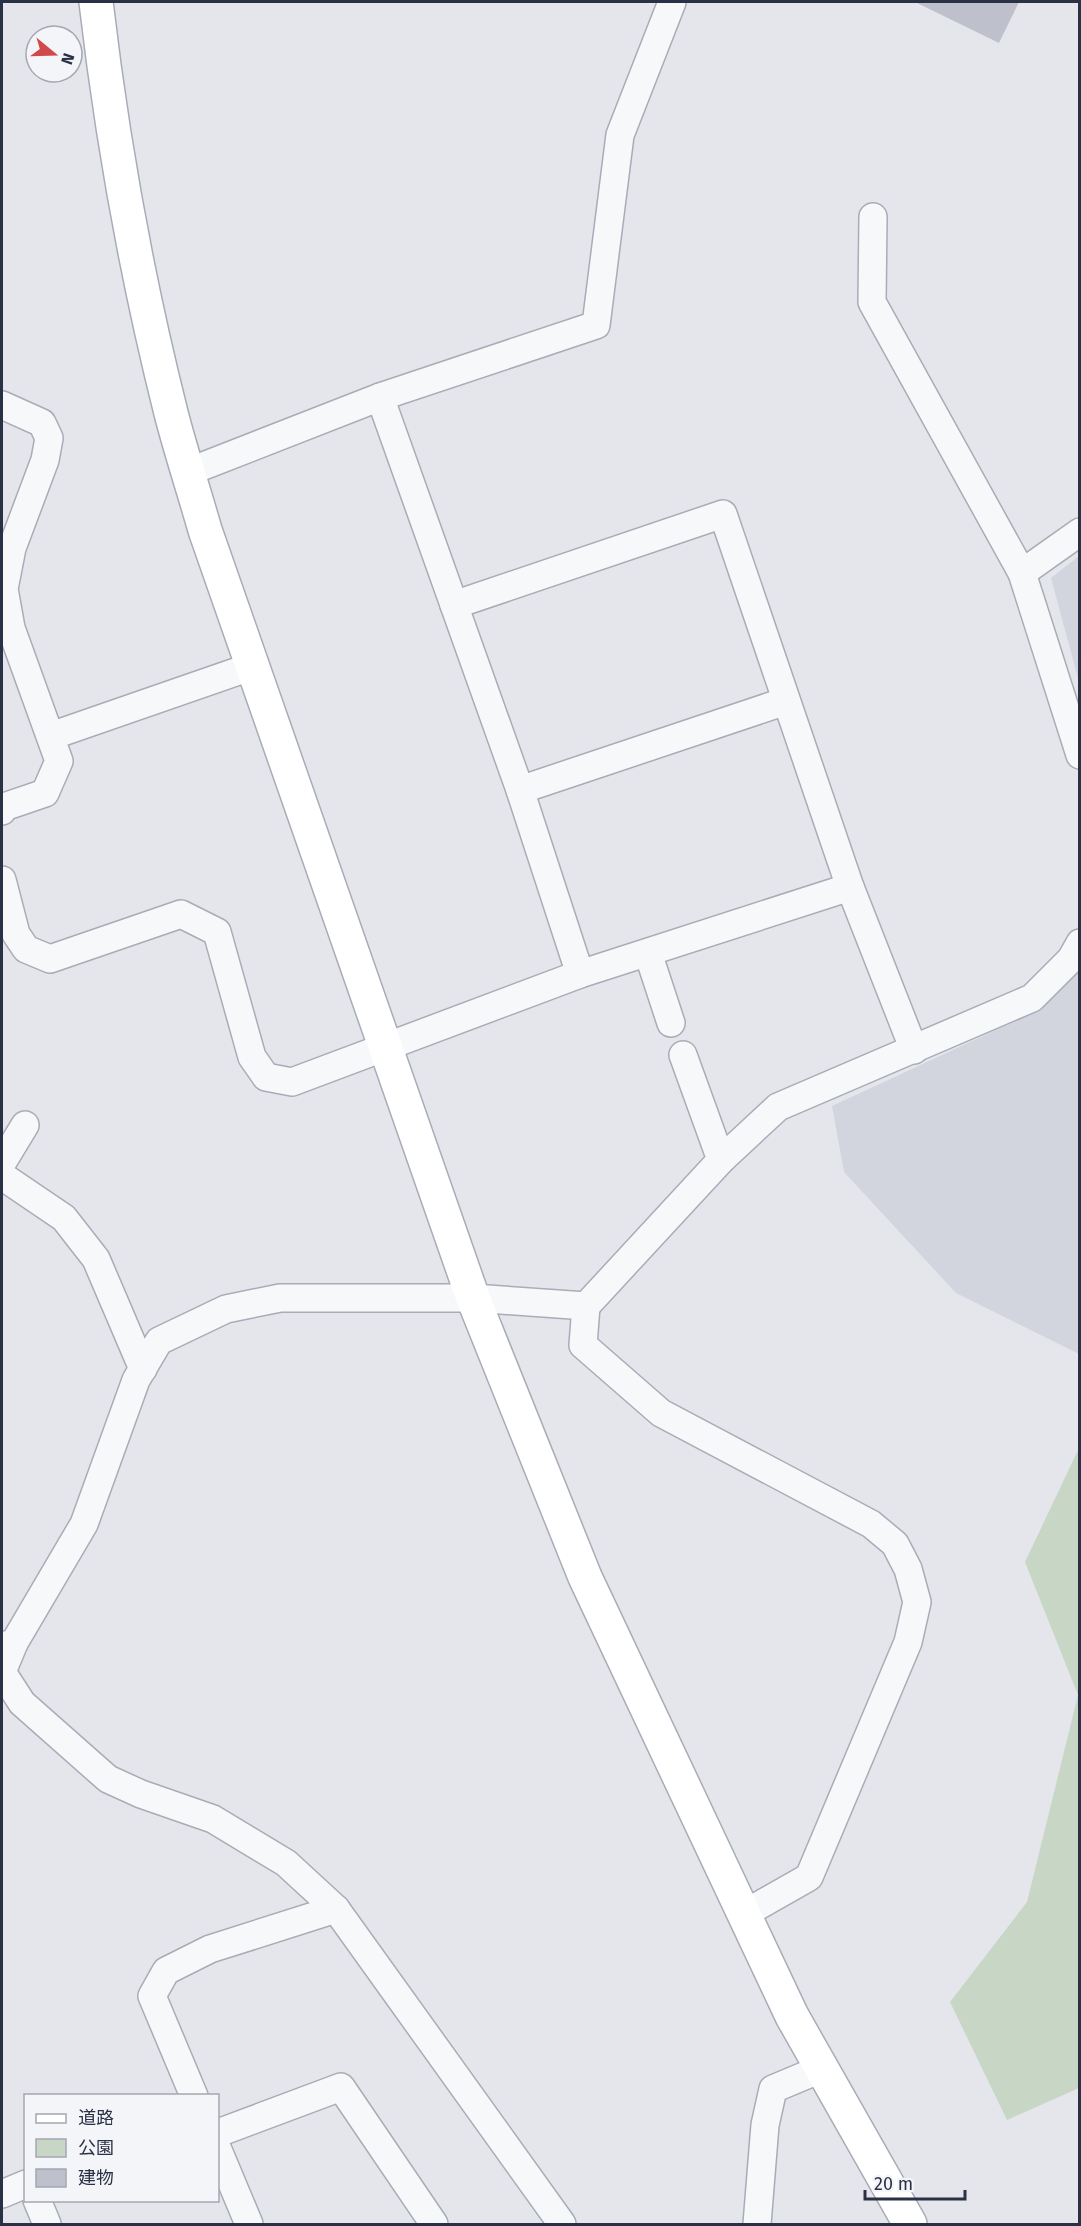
<svg xmlns="http://www.w3.org/2000/svg" width="1081" height="2226" font-family="'Fira Sans','Noto Sans JP',sans-serif">
  <style>
    .built { fill: #d2d5de }
    .green { fill: #c7d6c5 }
    .building { fill: #bec1cc }
    .lines { fill: none; stroke-linecap: round; stroke-linejoin: round }
    .street-casing { stroke: #a9acb7; stroke-width: 30 }
    .secondary-casing { stroke: #a9acb7; stroke-width: 36 }
    .street { stroke: #f7f8fa; stroke-width: 27 }
    .secondary { stroke: #fff; stroke-width: 33 }
  </style>
  <rect width="100%" height="100%" fill="#e4e6ec"/>
  <g class="built">
    <polygon points="1079,556 1079,682 1051,578"/>
    <polygon points="1079,972 1079,1354 956,1293 844,1172 832,1106 1028,1015"/>
  </g>
  <polygon class="green" points="1079,1448 1079,2088 1007,2120 950,2002 1027,1902 1078,1695 1025,1562"/>
  <polygon class="building" points="915,2 1019,2 999,43"/>
  <g class="lines">
    <g class="street-casing">
      <g id="street">
        <polyline points="873,217 872,302 1022,573 1080,755"/>
        <polyline points="380,397 520,790 580,974"/>
        <polyline points="2,405 42,423 49,438 45,460 12,548 4,589 11,628 59,761 45,793 4,807 2,811"/>
        <polyline points="188,472 380,397 596,325 620,135 672,2"/>
        <polyline points="1022,573 1080,532"/>
        <polyline points="454,605 723,514 850,887 914,1050"/>
        <polyline points="51,736 253,666"/>
        <polyline points="520,790 786,701"/>
        <polyline points="2,880 16,934 26,949 50,959 181,914 217,932 252,1057 266,1077 292,1082 580,974 850,887"/>
        <polyline points="648,953 671,1023"/>
        <polyline points="683,1055 721,1160"/>
        <polyline points="2,1163 25,1125"/>
        <polyline points="2,1176 64,1218 96,1259 143,1369"/>
        <polyline points="586,1306 583,1345 661,1413 871,1524 895,1544 908,1569 917,1602 908,1642 809,1877 744,1914"/>
        <polyline points="14,1643 2,1672 22,1703 108,1779 141,1794 213,1819 286,1863 336,1909 562,2224"/>
        <polyline points="2,1646 14,1643 84,1524 136,1380 159,1341 226,1309 280,1298 473,1298 586,1306 721,1160 778,1107 1032,998 1071,959 1080,943"/>
        <polyline points="194,2096 152,1996 166,1971 210,1949 336,1909"/>
        <polyline points="218,2133 341,2087 434,2224"/>
        <polyline points="218,2150 249,2224"/>
        <polyline points="2,2194 26,2184"/>
        <polyline points="37,2200 47,2224"/>
        <polyline points="757,2224 765,2125 773,2089 823,2068"/>
      </g>
    </g>
    <g class="secondary-casing">
      <path id="secondary" d="M96,2c16,137 41,276 75,411 10,39 23,78 34,117l268,768 112,279 207,439 118,208"/>
    </g>
    <use href="#street" class="street"/>
    <use href="#secondary" class="secondary"/>
  </g>
  <rect width="1081" height="2226" fill="none" stroke="#2b3145" stroke-width="6"/>
  <rect x="24" y="2094" width="195" height="108" fill="#f4f5f9" stroke="#a4a7b1" stroke-width="1.5"/>
  <rect x="36" y="2114" width="30" height="9" fill="#ffffff" stroke="#a4a7b1" stroke-width="1.5"/>
  <text x="78" y="2124" font-size="18" fill="#2b3145">道路</text>
  <rect x="36" y="2139" width="30" height="18" fill="#c7d6c5" stroke="#a4a7b1" stroke-width="1.5"/>
  <text x="78" y="2154" font-size="18" fill="#2b3145">公園</text>
  <rect x="36" y="2169" width="30" height="18" fill="#bec1cc" stroke="#a4a7b1" stroke-width="1.5"/>
  <text x="78" y="2184" font-size="18" fill="#2b3145">建物</text>
  <g transform="translate(54 54) rotate(109)"><circle r="28" fill="#f4f5f9" stroke="#a4a7b1" stroke-width="1.5"/>
  <path d="M0-4.5L10 22L0 15L-10 22Z" fill="#d1494c"/>
  <text y="-9" font-size="16" font-weight="bold" text-anchor="middle" fill="#2b3145">N</text>
  </g>
  <path d="M865 2190v9h100v-9" fill="none" stroke="#2b3145" stroke-width="3"/>
  <text x="874" y="2190" font-size="18" fill="#2b3145" stroke="#f4f5f9" stroke-width="4.5" paint-order="stroke">20 m</text>
</svg>
